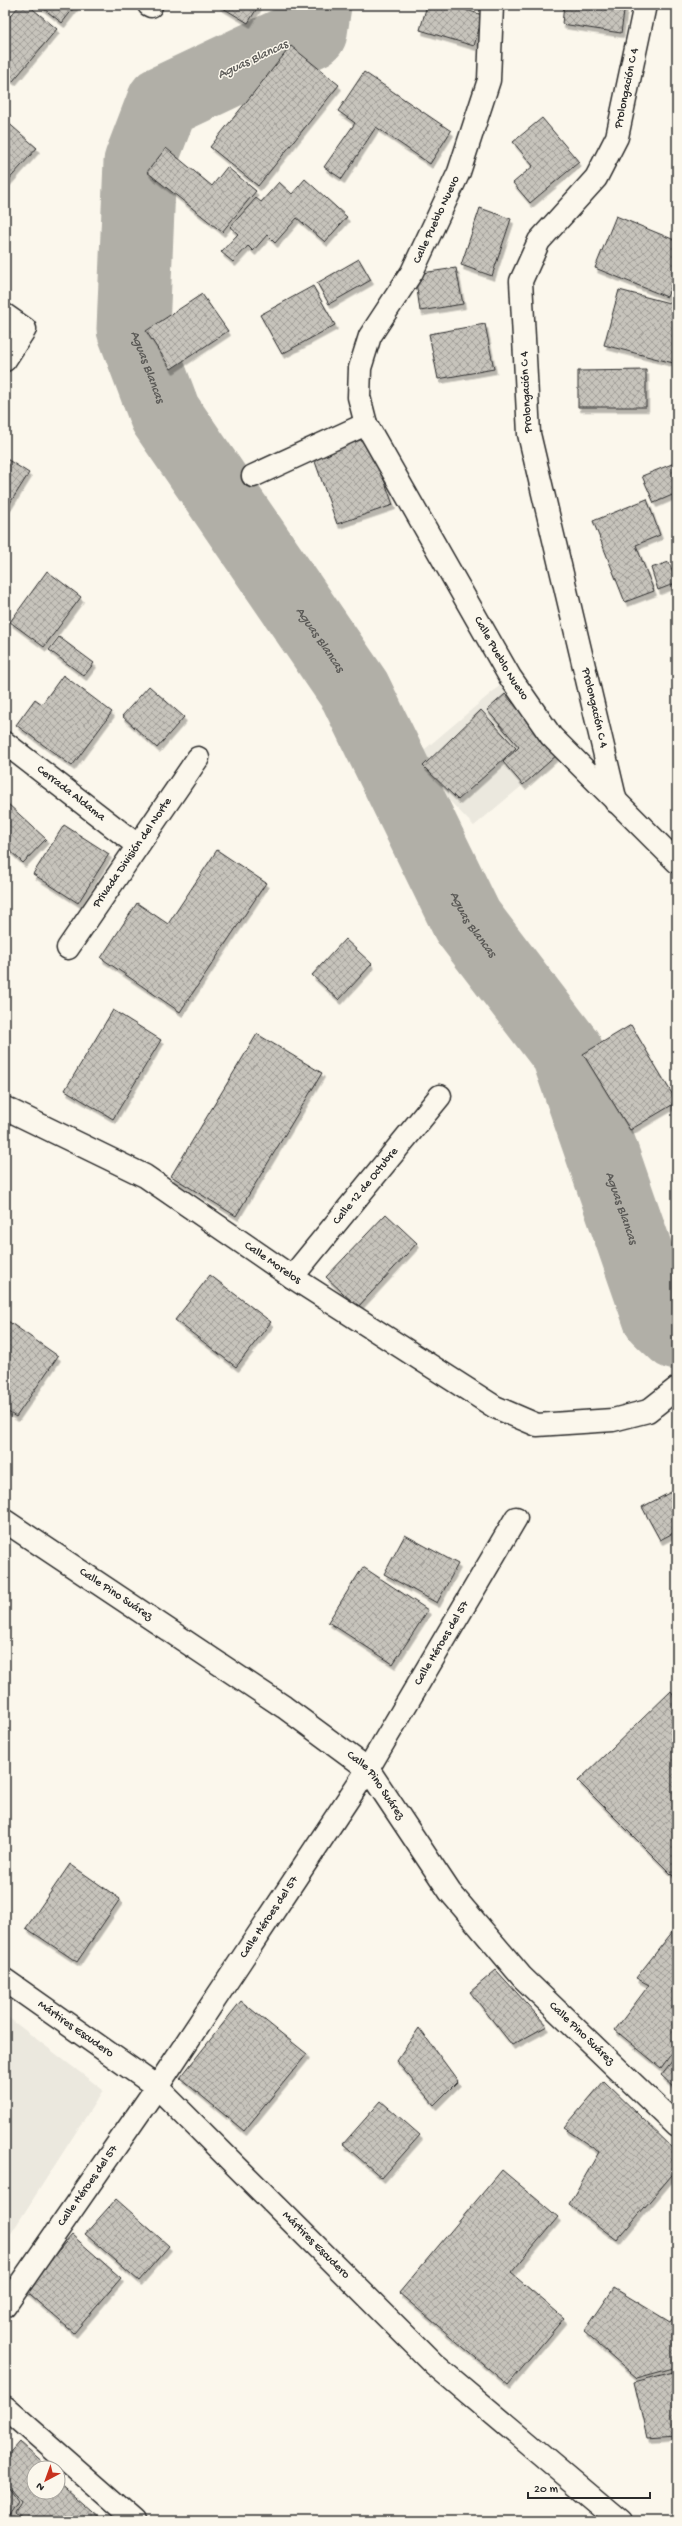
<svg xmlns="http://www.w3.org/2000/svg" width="682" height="2526" font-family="'Gochi Hand',sans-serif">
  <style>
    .built { fill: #ebe8de }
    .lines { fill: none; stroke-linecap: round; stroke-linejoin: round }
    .river { stroke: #b1afa7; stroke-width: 73 }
    .building { fill: url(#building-cross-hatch); stroke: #2b2b2b; filter: url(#shadow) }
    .minor-casing { stroke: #2b2b2b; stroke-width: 25 }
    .minor { stroke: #fbf7ec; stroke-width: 22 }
    .labels { text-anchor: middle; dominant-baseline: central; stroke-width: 3; stroke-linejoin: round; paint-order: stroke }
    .street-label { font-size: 12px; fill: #2b2b2b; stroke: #fbf7ec }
    .water-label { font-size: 13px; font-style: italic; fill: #5a5956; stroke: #fbf7ec }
  </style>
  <defs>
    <pattern id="building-cross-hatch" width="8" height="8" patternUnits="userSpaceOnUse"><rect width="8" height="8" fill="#c7c4bc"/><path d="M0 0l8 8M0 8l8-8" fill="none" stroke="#a29f99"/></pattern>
    <filter id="shadow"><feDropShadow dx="2.5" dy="4.5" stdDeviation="0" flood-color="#0004"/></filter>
  </defs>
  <rect width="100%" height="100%" fill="#fbf7ec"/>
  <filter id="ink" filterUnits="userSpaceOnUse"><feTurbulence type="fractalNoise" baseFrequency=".025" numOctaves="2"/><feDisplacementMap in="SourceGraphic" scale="8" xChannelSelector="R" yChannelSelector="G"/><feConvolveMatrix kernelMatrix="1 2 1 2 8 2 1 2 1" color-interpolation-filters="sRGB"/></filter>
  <g filter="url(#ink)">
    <g class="built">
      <polygon points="503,683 561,753 474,826 411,761"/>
      <polygon points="5,2015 103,2090 5,2243"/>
    </g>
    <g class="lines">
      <path class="river" id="s1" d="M315,5l-4,27 -148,70 -23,60 -7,167 32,85 190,277 112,230 100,131 92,265 18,17"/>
    </g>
    <g class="building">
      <polygon points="20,5 28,5 57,29 13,81 5,75 5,22"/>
      <polygon points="39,5 76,5 62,23"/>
      <polygon points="218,5 259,5 248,23"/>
      <polygon points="427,5 449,5 483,15 474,46 420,30"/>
      <polygon points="564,5 625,5 621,33 562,24"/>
      <polygon points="291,46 339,85 258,186 210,147"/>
      <polygon points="364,72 451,131 430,164 376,127 342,179 324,167 355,123 338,111"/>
      <polygon points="542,118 579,162 530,203 513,183 533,166 513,142"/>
      <polygon points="5,120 37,148 5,184"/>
      <polygon points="166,148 212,186 227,167 256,191 222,232 147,172"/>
      <polygon points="305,179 347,217 325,242 297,218 275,243 267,235 253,251 248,246 233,262 221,252 238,234 230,227 256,198 261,202 279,182 292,194"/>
      <polygon points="480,208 511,219 492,276 461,265"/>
      <polygon points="616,216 677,241 677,271 667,297 595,268"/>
      <polygon points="359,259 371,280 329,304 317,283"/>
      <polygon points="456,268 463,304 420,311 415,274"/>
      <polygon points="313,286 335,325 282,354 260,315"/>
      <polygon points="619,290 677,305 677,364 604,345"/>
      <polygon points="202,294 228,331 171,369 146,331"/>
      <polygon points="485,324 494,369 438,379 429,334"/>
      <polygon points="646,370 646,407 578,407 578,371"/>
      <polygon points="369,437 393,505 337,524 313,456"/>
      <polygon points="5,458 29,473 5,511"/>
      <polygon points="677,462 677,493 654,503 642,476"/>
      <polygon points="647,499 660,535 636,545 654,591 625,602 593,521"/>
      <polygon points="669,562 676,583 658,590 651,568"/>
      <polygon points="47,571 81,597 44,647 10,622"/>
      <polygon points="677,598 677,617 673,599"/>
      <polygon points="59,637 94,663 84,676 49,650"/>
      <polygon points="63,675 112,712 72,766 16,725 35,699 42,704"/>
      <polygon points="149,686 184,717 157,748 122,716"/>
      <polygon points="505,694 558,754 523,785 503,762 519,747 487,710"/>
      <polygon points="481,710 516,748 458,800 423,766"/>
      <polygon points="7,803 46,839 23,863 5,846"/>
      <polygon points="64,825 109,854 78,903 33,874"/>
      <polygon points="217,850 266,883 180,1012 101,958 137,903 168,924"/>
      <polygon points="345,939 372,964 339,1000 312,975"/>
      <polygon points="113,1010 161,1040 113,1119 65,1090"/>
      <polygon points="631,1025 677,1102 630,1130 583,1054"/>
      <polygon points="257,1034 322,1073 236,1216 171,1176"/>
      <polygon points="386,1214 417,1243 358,1307 326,1277"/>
      <polygon points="210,1275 271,1322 236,1367 175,1320"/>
      <polygon points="5,1319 58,1356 16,1417 5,1410"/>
      <polygon points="677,1489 677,1531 660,1540 642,1507"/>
      <polygon points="405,1535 458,1564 437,1603 384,1574"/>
      <polygon points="363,1567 428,1610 393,1664 328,1622"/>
      <polygon points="671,1691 677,1700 677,1880 578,1781"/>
      <polygon points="70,1864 120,1899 77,1962 26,1928"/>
      <polygon points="677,1926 677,2046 661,2068 615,2030 649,1985 636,1978"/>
      <polygon points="496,1970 547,2026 512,2045 470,1992"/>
      <polygon points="241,2001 307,2054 244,2131 180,2078"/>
      <polygon points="419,2028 458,2081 434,2105 396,2061"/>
      <polygon points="677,2055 677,2090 661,2075"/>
      <polygon points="604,2081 677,2152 677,2169 617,2240 569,2204 599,2152 564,2128"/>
      <polygon points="381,2101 420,2135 382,2178 343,2144"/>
      <polygon points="502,2170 558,2217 511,2273 564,2318 508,2385 399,2293"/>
      <polygon points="116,2199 169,2246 139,2281 85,2234"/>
      <polygon points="72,2235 121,2278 74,2333 24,2290"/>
      <polygon points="614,2288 670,2322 677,2312 677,2367 637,2378 584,2332"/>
      <polygon points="677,2371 677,2435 647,2437 634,2382"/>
      <polygon points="19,2442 46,2466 34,2468 34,2492 58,2492 58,2482 100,2519 99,2521 24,2521 15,2513 21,2502 5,2483 5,2458"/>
      <polygon points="5,2484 18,2502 5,2521"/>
    </g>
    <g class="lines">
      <g class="minor-casing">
        <g id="minor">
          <polyline points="149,5 151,6"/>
          <path id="s2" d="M492,5l-3,75 -30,92 -47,100 -42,64 -10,32 -1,29 7,27 144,253 41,59 126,126"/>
          <polyline points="5,315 25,329 5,360"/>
          <polyline points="253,476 366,424"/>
          <path id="s3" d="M5,743l132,102"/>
          <path id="s4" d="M616,802l-87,-368 -8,-153 18,-40 57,-63 21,-41 28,-132"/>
          <path id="s5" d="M68,948l130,-190"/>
          <path id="s6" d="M5,1108l140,68 147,101 203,130 42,18 76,-5 35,-9 29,-23"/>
          <path id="s7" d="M292,1277l148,-181"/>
          <path id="s8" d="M5,1521l279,186 84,62 82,123 72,85 155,149"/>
          <path id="s9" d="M5,1980l152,107 277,277 186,157"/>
          <path id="s10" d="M5,2306l152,-219 211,-318 148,-251"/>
          <polyline points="5,2407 135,2521"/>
        </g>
      </g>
      <use href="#minor" class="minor"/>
    </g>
  </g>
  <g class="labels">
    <g class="street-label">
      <text stroke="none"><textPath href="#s4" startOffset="756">Prolongación C 4</textPath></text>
      <text transform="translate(437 220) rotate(-65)">Calle Pueblo Nuevo</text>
      <text transform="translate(527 392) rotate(-93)">Prolongación C 4</text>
      <text stroke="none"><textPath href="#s2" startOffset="720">Calle Pueblo Nuevo</textPath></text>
      <text transform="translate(594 708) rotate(77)">Prolongación C 4</text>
      <text stroke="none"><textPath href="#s3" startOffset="83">Cerrada Aldama</textPath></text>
      <text stroke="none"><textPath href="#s5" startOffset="115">Privada División del Norte</textPath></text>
      <text stroke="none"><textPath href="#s7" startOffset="117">Calle 12 de Octubre</textPath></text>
      <text stroke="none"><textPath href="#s6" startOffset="310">Calle Morelos</textPath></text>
      <text stroke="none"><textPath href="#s8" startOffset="133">Calle Pino Suárez</textPath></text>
      <text stroke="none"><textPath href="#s10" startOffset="794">Calle Héroes del 57</textPath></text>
      <text stroke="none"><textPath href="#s8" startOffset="457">Calle Pino Suárez</textPath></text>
      <text stroke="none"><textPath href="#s10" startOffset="470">Calle Héroes del 57</textPath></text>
      <text stroke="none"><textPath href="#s9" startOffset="86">Mártires Escudero</textPath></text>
      <text stroke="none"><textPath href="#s8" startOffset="781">Calle Pino Suárez</textPath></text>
      <text stroke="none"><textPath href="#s10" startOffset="146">Calle Héroes del 57</textPath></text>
      <text stroke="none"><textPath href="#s9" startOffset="410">Mártires Escudero</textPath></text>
    </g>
    <g class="water-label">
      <text transform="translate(253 60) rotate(-25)">Aguas Blancas</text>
      <text stroke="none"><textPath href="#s1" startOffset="463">Aguas Blancas</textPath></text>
      <text stroke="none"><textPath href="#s1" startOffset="787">Aguas Blancas</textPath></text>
      <text stroke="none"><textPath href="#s1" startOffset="1111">Aguas Blancas</textPath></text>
      <text stroke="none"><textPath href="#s1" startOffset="1435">Aguas Blancas</textPath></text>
    </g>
  </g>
  <rect width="682" height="2526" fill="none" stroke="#fbf7ec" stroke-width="20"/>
  <rect x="10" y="10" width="662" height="2506" fill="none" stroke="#2b2b2b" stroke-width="1.5" filter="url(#ink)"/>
  <g transform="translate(46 2480) rotate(221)"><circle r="19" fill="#fbf7ec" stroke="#a8a59f"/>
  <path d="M0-3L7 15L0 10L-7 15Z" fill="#c8321e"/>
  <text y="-6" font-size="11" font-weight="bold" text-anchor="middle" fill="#2b2b2b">N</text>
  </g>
  <path d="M528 2492v6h122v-6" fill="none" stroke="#2b2b2b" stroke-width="2"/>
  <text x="534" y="2492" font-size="12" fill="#2b2b2b" stroke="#fbf7ec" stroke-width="3" paint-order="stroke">20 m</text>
</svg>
